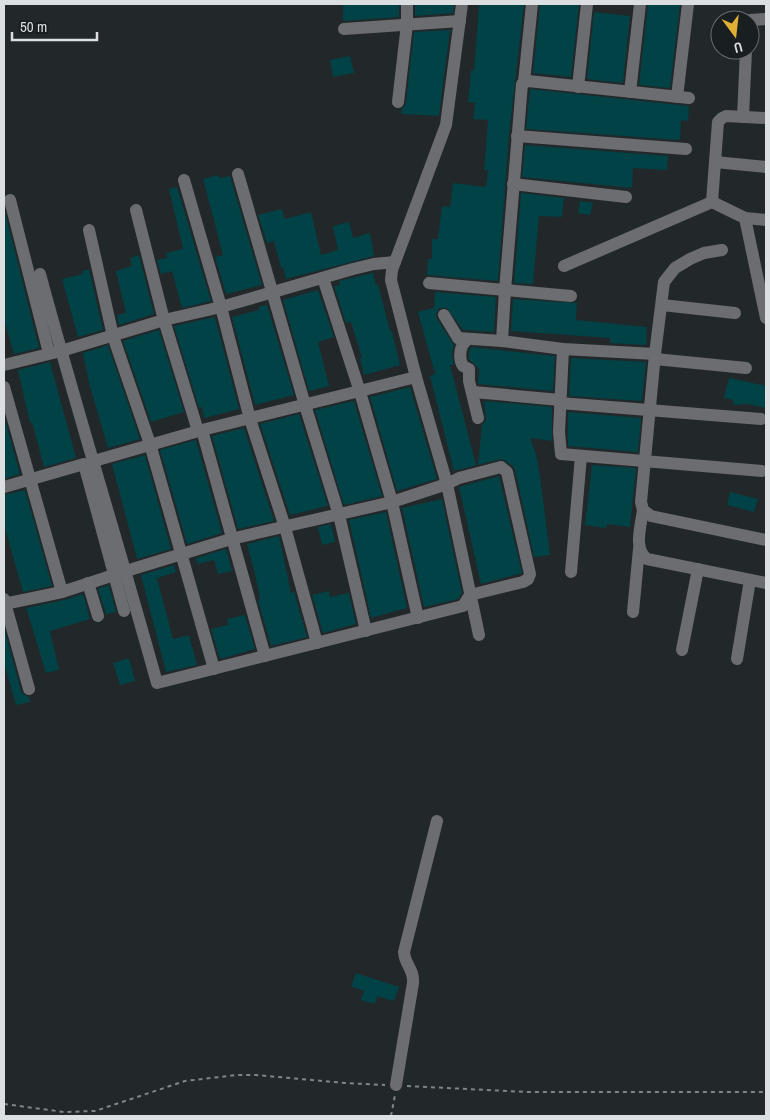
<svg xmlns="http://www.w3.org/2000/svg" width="770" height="1120" font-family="'Archivo Narrow',sans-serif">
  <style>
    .building { fill: #004245 }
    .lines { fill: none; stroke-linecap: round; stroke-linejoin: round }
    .path { stroke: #808587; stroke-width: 2; stroke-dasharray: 4 4; stroke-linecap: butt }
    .minor { stroke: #6c6d70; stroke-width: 12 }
  </style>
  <rect width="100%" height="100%" fill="#22282a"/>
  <g class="building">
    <polygon points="343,4 399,4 399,17 343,21"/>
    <polygon points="415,4 454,4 453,13 415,16"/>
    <polygon points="479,4 524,4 509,135 498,281 427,275 428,259 432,259 432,239 438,239 442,206 450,207 453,183 486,187 488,170 484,170 488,120 473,119 475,103 468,102 471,70 474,71"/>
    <polygon points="540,4 579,4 571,77 533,73"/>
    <polygon points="648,4 680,4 670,88 639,85"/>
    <polygon points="594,12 630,16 623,83 587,79"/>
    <polygon points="450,30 439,116 401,114 402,109 406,103 414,32"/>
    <polygon points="350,56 354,73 333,77 330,60"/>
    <polygon points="530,89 689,106 688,121 681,120 680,140 526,129"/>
    <polygon points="525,145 668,156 667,170 633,168 632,188 522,177"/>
    <polygon points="218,175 219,178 230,176 262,285 226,294 215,257 223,255 203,179"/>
    <polygon points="177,187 211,301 182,308 172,271 161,274 157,260 167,258 166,253 183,249 169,189"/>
    <polygon points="521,193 564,198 562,217 539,216 533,284 514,283"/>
    <polygon points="580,201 593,203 590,215 578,213"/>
    <polygon points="4,208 39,348 14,354 4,320"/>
    <polygon points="282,209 285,219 311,212 321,255 338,250 333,226 349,222 353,238 370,233 374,256 286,279 283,267 281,268 274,241 267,243 258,215"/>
    <polygon points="139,255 154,314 119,325 117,315 126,313 116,271 132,266 130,258"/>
    <polygon points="89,269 103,330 78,337 62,279 83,274 82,271"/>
    <polygon points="373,273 376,285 378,284 390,331 392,331 400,365 364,375 360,358 362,358 351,322 346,323 334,286 340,285 339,281"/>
    <polygon points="318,290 334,337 318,342 329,386 309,391 283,300"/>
    <polygon points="435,292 496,297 494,332 463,330 447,308 439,308 436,315 437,319 454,345 452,354 454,365 450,365 476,465 454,471 430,376 435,374 418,312 434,308"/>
    <polygon points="513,299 577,303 576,320 647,327 646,345 610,343 610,338 511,331"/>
    <polygon points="267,305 294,395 255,405 232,317 259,310 258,307"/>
    <polygon points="215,317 239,409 204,418 202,407 199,408 174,326"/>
    <polygon points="159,330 184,412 151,422 123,341"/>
    <polygon points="108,345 140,439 108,448 89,383 83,353"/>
    <polygon points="471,347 555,356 553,391 478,384 479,369 469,359 469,352"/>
    <polygon points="571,358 646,362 642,401 569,396"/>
    <polygon points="50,362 76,458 44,467 32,422 30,423 18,370"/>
    <polygon points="729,378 766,386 766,408 747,404 734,405 733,400 724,398"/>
    <polygon points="410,387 437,479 397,491 370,397"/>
    <polygon points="354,401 382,496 344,505 315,410"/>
    <polygon points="484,401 552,407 552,441 530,438 536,454 540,476 550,555 534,557 515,470 513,466 502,459 478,465 482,425 486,420"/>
    <polygon points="568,412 641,418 638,452 568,446"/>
    <polygon points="299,414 328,506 290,515 260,424"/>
    <polygon points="4,416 20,474 4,479"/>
    <polygon points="244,428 274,521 238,529 212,436"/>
    <polygon points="196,440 222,533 187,544 160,450"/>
    <polygon points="145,455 171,549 137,559 112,464"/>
    <polygon points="592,465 636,468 630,527 607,524 606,528 585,525"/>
    <polygon points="499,476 522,573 481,584 459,487"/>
    <polygon points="25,490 52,586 23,592 4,525 4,495"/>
    <polygon points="730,492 758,499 754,512 727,505"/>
    <polygon points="442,499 462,593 458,599 424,607 402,508"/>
    <polygon points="386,512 407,608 371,618 349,520"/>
    <polygon points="331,524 335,542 322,545 318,527"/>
    <polygon points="279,536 291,593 294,592 307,637 271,646 258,600 260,599 255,574 247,544"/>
    <polygon points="226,549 232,571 218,574 214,560 197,564 196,558"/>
    <polygon points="174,565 176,572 157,578 173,639 189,635 197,665 166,672 141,575"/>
    <polygon points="109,585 116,612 106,614 98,589"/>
    <polygon points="329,591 330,597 349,593 356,624 323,633 312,595"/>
    <polygon points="83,594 90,619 50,631 59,670 46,673 26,608 64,600"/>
    <polygon points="245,615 255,649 220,659 211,629 228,625 227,619"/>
    <polygon points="4,628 21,691 24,695 29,697 30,702 16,705 4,662"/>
    <polygon points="129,658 135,681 120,685 113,663"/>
    <polygon points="356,973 399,987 394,1001 377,996 375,1004 361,1000 364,991 351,986"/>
  </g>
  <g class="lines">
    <g class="path">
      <polyline points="407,1086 527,1092 766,1092"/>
      <polyline points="4,1104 64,1112 95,1111 185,1081 237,1075 256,1075 345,1083 385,1085"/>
      <polyline points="391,1116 395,1095"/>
    </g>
    <g class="minor">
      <polyline points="462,4 446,125 392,270 391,280 416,377 447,484 479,635"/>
      <polyline points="750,20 766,19"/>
      <polyline points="344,29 460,21"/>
      <polyline points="524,82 532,4"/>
      <polyline points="578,87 587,4"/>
      <polyline points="630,92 640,4"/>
      <polyline points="677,97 688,4"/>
      <polyline points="398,102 407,24 407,4"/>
      <polyline points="743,117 746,50"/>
      <polyline points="517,136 686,149"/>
      <polyline points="715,162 766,167"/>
      <polyline points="238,174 305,405 339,515 366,631"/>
      <polyline points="184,180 221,307 250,419 285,527 317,643"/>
      <polyline points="513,184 626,197"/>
      <polyline points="10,200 49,353"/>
      <polyline points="712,202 718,122 722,118 726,116 766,118"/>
      <polyline points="136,210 164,320 198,431"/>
      <polyline points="745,218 766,318"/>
      <polyline points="89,230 113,336 150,444 214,669"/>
      <polyline points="564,266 712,202 745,218 766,220"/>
      <polyline points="323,278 360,392 392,502 418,618"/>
      <polyline points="429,283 571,296"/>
      <polyline points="662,305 735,313"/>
      <path d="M444,315l14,23 7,4c-6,6 -6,18 -2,24l6,3v12l9,37"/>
      <polyline points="458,338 502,341 563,349 655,354 641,502 643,510 651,516 766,540"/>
      <polyline points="502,341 505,290 522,84 528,81 689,98"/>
      <polyline points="563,349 559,432 561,454 762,471"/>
      <polyline points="655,354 664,282 675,268 690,259 704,253 722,250"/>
      <polyline points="655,359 746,368"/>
      <polyline points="4,365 61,351 164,320 221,307 353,269 374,264 395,262"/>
      <polyline points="4,387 62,592"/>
      <polyline points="474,392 560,400"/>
      <polyline points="560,403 761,419"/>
      <polyline points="202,430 265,656"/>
      <polyline points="94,461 202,430 416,377"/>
      <polyline points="4,487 84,464 124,611"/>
      <path d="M643,510c-2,16 -10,39 4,49l119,24"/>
      <polyline points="571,572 581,456"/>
      <polyline points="88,583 98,616"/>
      <polyline points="4,599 29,689"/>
      <path d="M4,604l58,-12 64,-21 105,-32 161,-37 55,-18 12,-6 42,-11 6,5 23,102 -2,5 -5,3 -53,13 -7,11 -306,77c-38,-137 -80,-272 -117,-409"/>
      <polyline points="633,612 639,549"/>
      <polyline points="682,650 698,569"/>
      <polyline points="737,659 750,580"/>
      <path d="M396,1085l17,-102c1,-15 -8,-17 -9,-31l33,-131"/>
    </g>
  </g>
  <rect width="770" height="1120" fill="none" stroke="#dcdfe1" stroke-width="10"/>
  <g transform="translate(735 35) rotate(165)"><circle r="24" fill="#191e21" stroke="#676b6e"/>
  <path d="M0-4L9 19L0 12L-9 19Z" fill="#e0b034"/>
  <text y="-8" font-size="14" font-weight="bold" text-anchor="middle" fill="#dcdfe1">U</text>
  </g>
  <path d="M12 32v8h85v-8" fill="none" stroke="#dcdfe1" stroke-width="2.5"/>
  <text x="20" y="32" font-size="15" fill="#dcdfe1" stroke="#191e21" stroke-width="4" paint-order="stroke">50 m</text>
</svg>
